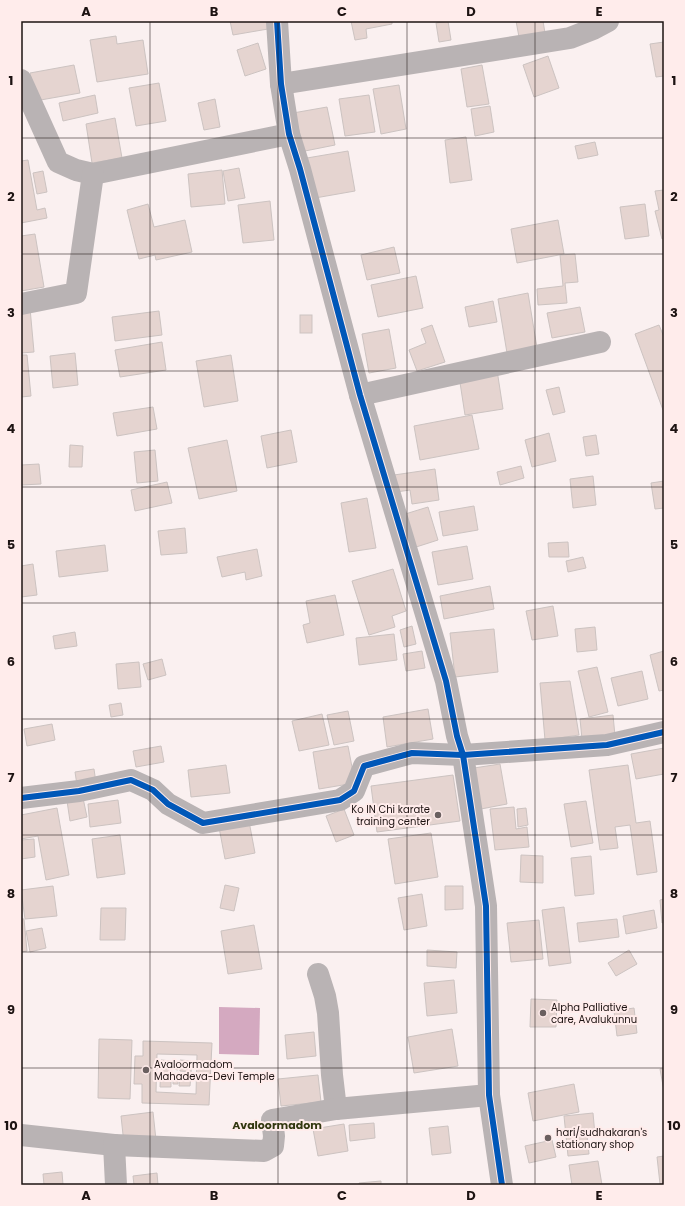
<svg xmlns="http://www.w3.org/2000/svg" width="685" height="1206" font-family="Poppins,sans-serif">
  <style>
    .water { fill: #d4a9c0 }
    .building { fill: #e5d4d0; stroke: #ccc3c1; fill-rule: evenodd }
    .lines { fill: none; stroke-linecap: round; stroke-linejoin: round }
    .minor { stroke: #b9b3b4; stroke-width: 22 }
    .cycleway-casing { stroke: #ffeceb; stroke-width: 8 }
    .cycleway { stroke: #0057b8; stroke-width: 6 }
    .grid { fill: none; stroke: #1d1312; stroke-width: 1; stroke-opacity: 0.55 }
    .poi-dot { fill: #6a6060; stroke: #ffeceb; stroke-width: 1.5 }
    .labels { text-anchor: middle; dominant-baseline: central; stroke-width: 4; stroke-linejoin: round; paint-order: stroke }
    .poi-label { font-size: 10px; fill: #1d1312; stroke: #ffeceb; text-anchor: start }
    .neighbourhood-label { font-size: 11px; font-weight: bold; fill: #333810; stroke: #ffeceb }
    .neatline { fill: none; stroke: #1d1312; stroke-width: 1.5 }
    .grid-label { font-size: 13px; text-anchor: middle; font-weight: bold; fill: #1d1312 }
  </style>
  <rect width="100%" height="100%" fill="#faf0f0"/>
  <polygon class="water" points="219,1007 260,1008 259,1055 219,1054"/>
  <g class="building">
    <polygon points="230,21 266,21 268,29 233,35"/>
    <polygon points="351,21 392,21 392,24 366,29 367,38 355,40"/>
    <polygon points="448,21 451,40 439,42 436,23"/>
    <polygon points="516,21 543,21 545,33 519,37"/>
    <polygon points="116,36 117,44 143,40 148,74 97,82 90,40"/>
    <polygon points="664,42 664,76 656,77 650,44"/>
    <polygon points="258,43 266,69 245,76 237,50"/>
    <polygon points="548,56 559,88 534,97 523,65"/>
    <polygon points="74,65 80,93 35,101 30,73"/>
    <polygon points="482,65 489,104 467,107 461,69"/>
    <polygon points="159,83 166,121 136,126 129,88"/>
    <polygon points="399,85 406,129 381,134 373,89"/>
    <polygon points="95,95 98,113 63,121 59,103"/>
    <polygon points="369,95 375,132 345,136 339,99"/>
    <polygon points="215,99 220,127 204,130 198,103"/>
    <polygon points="490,106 494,132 475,136 471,109"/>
    <polygon points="327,107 335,145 300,152 293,113"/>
    <polygon points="115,118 122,158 92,163 86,124"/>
    <polygon points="466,137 472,180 450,183 445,140"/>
    <polygon points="595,142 598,155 578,159 575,146"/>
    <polygon points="348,151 355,191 315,198 307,158"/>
    <polygon points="28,160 37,210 45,208 47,218 21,223 21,161"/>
    <polygon points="239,168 245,198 228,201 223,171"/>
    <polygon points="222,170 225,204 191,207 188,174"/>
    <polygon points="43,171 47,192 37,194 33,173"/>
    <polygon points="664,190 664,238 662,239 655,211 659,210 655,191"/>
    <polygon points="270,201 274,240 243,243 238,205"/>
    <polygon points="148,204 154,227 185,220 192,252 156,260 155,255 139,259 127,210"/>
    <polygon points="645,204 649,236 625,239 620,207"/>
    <polygon points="558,220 564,254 517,263 511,229"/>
    <polygon points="35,234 44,287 21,291 21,236"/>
    <polygon points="394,247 400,273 367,280 361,255"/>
    <polygon points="575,254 578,282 565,283 567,303 538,305 537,289 563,286 560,255"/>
    <polygon points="416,276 423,308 378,317 371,285"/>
    <polygon points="528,293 537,348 507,353 498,299"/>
    <polygon points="493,301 497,322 469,327 465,307"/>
    <polygon points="580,307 585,332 552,338 547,313"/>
    <polygon points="30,308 34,352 21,353 21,309"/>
    <polygon points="159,311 162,335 115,341 112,317"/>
    <rect x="300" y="315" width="12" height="18"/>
    <polygon points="432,325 445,362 417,371 409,350 426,343 421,329"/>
    <polygon points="659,325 664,337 664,409 663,410 635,334"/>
    <polygon points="389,329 396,368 369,373 362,334"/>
    <polygon points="162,342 166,370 120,377 115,350"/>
    <polygon points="75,353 78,385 53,388 50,356"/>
    <polygon points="21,355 27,355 31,396 21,397"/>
    <polygon points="231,355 238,401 204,407 196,361"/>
    <polygon points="497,370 503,409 465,415 459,376"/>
    <polygon points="559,387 565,412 553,415 546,390"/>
    <polygon points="153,407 157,429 117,436 113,413"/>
    <polygon points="472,415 479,449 420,460 414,426"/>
    <polygon points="291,430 297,462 267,468 261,436"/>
    <polygon points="549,433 556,461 532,467 525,440"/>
    <polygon points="596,435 599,454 586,456 583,437"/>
    <polygon points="227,440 237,491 199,499 188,448"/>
    <polygon points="70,445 83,446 82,467 69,467"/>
    <polygon points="155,450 158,481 137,483 134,452"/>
    <polygon points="39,464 41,484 21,485 21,465"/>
    <polygon points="521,466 524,478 500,485 497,472"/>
    <polygon points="435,469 439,500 412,504 410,490 396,492 394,475"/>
    <polygon points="593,476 596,505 573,508 570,479"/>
    <polygon points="664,481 664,508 655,509 651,483"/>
    <polygon points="167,482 172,503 135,511 131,490"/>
    <polygon points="367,498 376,548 349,552 341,503"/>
    <polygon points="474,506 478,530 443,536 439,512"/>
    <polygon points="428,507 438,540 413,548 402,515"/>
    <polygon points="185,528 187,553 161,555 158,531"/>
    <polygon points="568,542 569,557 549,557 548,543"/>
    <polygon points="105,545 108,571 59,577 56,551"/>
    <polygon points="467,546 473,579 438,585 432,552"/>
    <polygon points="257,549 262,576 246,580 245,572 222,577 217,557"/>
    <polygon points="583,557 586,568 568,572 566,561"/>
    <polygon points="33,564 37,595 21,597 21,566"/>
    <polygon points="393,569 406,611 392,616 395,627 369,635 352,581"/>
    <polygon points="490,586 494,609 444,619 440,596"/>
    <polygon points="335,595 344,635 307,643 303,625 310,623 306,601"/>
    <polygon points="553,606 558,636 532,640 526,611"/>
    <polygon points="412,626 416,644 404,647 400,630"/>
    <polygon points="595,627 597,650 577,652 575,629"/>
    <polygon points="494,629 498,672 455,677 450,633"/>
    <polygon points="75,632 77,646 55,649 53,636"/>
    <polygon points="394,634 397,660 359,665 356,638"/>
    <polygon points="422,651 425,668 406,671 403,654"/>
    <polygon points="664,651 664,690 659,691 650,655"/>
    <polygon points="162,659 166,675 148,680 143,664"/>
    <polygon points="139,662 141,687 118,689 116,664"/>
    <polygon points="597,667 608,712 589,717 578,671"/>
    <polygon points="642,671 648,699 618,706 611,678"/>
    <polygon points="570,681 579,735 545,740 540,683"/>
    <polygon points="121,703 123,715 111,717 109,705"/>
    <polygon points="428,709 433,739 387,747 383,717"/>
    <polygon points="348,711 354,741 334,745 327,715"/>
    <polygon points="322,714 329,745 299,751 292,721"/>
    <polygon points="613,715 615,736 582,739 580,719"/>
    <polygon points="52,724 55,740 27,746 24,729"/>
    <polygon points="161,746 164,762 136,767 133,751"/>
    <polygon points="348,746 355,783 319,789 313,752"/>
    <polygon points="664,748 664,774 636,779 631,754"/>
    <polygon points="500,764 507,804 481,809 474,768"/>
    <polygon points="226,765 230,793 191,797 188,770"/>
    <polygon points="628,765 636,823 650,821 657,872 637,875 630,825 615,827 618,848 600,850 589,770"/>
    <polygon points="94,769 96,783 77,785 75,772"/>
    <polygon points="453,775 460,821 377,832 371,786"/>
    <polygon points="83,798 87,817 70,821 67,801"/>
    <polygon points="118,800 121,823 90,827 88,804"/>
    <polygon points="586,801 593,843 571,847 564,804"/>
    <polygon points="514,807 516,829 527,827 529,847 495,850 490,809"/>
    <polygon points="57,808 69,875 46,880 38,836 21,839 21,815"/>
    <polygon points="526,808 528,825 518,827 517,809"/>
    <polygon points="344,809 354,835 336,842 326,816"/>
    <polygon points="248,816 255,853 225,859 218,822"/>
    <polygon points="431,833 438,877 395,884 388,839"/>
    <polygon points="120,835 125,874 97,878 92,839"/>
    <polygon points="34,839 35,857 21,859 21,840"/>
    <polygon points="521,855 543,856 543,883 520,882"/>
    <polygon points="591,856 594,894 575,896 571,858"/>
    <polygon points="225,885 239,888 234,911 220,908"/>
    <polygon points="53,886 57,916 25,919 21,890"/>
    <polygon points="445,886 463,886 463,909 445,910"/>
    <polygon points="422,894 427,926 404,930 398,898"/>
    <polygon points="664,899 664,922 662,923 660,900"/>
    <polygon points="564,907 571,963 549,966 542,910"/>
    <polygon points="101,908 126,908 125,940 100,940"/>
    <polygon points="654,910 657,928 626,934 623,916"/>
    <polygon points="21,919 24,919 27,951 21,952"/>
    <polygon points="617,919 619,937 579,942 577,923"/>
    <polygon points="539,920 543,959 511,962 507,923"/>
    <polygon points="254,925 262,969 228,974 221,931"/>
    <polygon points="42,928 46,948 30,952 26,931"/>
    <polygon points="427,950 457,952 456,968 427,966"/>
    <polygon points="629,950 637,964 616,976 608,963"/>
    <polygon points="454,980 457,1013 427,1016 424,983"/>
    <polygon points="531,999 557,1000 556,1027 530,1027"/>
    <polygon points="634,1008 637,1033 617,1036 614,1011"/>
    <polygon points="452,1029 458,1066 414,1073 408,1037"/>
    <polygon points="314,1032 316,1056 287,1059 285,1035"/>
    <polygon points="99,1039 132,1040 130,1099 98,1098"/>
    <path d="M143,1041l69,2 -3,62 -67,-2v-19h-8l1,-28h8zM157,1054l40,1 -1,39 -40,-2z"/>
    <polygon points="161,1060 171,1061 171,1087 160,1087"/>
    <polygon points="180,1060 192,1061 191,1072 180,1071"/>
    <polygon points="174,1062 179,1062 178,1070 173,1069"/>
    <polygon points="660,1069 664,1069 664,1091"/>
    <polygon points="180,1075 191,1075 190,1086 179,1086"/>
    <polygon points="318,1075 321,1102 281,1106 278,1079"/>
    <polygon points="173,1076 178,1077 178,1084 173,1084"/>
    <polygon points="574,1084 579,1112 533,1121 528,1093"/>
    <polygon points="153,1112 156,1140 124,1144 121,1116"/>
    <polygon points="593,1113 595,1135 587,1135 589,1154 568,1156 564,1116"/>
    <polygon points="374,1123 375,1138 350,1141 349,1125"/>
    <polygon points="344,1124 348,1151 318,1156 313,1129"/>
    <polygon points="448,1126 451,1153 432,1155 429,1128"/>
    <polygon points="552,1140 556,1157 529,1163 525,1146"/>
    <polygon points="664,1156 664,1184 660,1184 657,1157"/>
    <polygon points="598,1161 602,1185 572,1185 569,1165"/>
    <polygon points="62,1172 63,1185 44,1185 43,1174"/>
    <polygon points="157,1173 158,1185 134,1185 133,1176"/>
    <polygon points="381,1181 381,1185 359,1185 359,1183"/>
  </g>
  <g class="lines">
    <g class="minor">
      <polyline points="277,21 281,84 289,134 300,169 360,395 446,681 457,736 463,755 486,906 489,1095 502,1185"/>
      <polyline points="21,80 58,162 76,170 93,174 289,134"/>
      <polyline points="281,84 570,38 593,29 608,21"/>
      <polyline points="21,304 76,293 93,174"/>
      <polyline points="360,395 600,342"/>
      <polyline points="21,798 79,791 131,780 153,790 168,804 203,823 340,800 354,791 364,766 412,753 463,755 607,745 664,732"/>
      <polyline points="318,974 325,996 328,1013 332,1075 336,1109"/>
      <polyline points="21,1135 114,1145"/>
      <polyline points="116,1185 114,1145 264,1151 273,1146 274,1136 272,1120 336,1109 489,1095"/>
    </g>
    <g class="cycleway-casing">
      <g id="cycleway">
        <polyline points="277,21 281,84 289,134 300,169 360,395 446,681 457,736 463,755 486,906 489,1095 502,1185"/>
        <polyline points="21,798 79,791 131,780 153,790 168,804 203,823 340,800 354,791 364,766 412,753 463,755 607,745 664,732"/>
      </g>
    </g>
    <use href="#cycleway" class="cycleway"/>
  </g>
  <path class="grid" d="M150,21v1164M278,21v1164M407,21v1164M535,21v1164M21,138h643M21,254h643M21,371h643M21,487h643M21,603h643M21,719h643M21,835h643M21,952h643M21,1068h643"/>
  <g class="poi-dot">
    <circle cx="438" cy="815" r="4"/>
    <circle cx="543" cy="1013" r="4"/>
    <circle cx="146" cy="1070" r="4"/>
    <circle cx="548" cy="1138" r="4"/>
  </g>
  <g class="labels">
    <g class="poi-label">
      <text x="430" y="809" text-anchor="end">Ko IN Chi karate<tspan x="430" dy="12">training center</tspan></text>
      <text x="551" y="1007">Alpha Palliative<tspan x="551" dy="12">care, Avalukunnu</tspan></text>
      <text x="154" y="1064">Avaloormadom<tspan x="154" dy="12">Mahadeva-Devi Temple</tspan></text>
      <text x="556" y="1132">hari/sudhakaran's<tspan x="556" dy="12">stationary shop</tspan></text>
    </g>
    <g class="neighbourhood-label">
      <text x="277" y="1125">Avaloormadom</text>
    </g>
  </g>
  <rect width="685" height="1206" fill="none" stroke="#ffeceb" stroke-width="44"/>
  <rect x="22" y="22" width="641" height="1162" class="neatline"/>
  <g class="grid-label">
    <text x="86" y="16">A</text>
    <text x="214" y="16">B</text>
    <text x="342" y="16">C</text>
    <text x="471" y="16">D</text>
    <text x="599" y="16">E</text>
    <text x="11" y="85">1</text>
    <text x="674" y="85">1</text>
    <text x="11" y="201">2</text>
    <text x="674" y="201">2</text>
    <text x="11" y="317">3</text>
    <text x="674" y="317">3</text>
    <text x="11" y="433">4</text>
    <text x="674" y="433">4</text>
    <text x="11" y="549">5</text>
    <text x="674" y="549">5</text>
    <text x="11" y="666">6</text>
    <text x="674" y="666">6</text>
    <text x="11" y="782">7</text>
    <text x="674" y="782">7</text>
    <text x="11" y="898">8</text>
    <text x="674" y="898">8</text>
    <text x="11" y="1014">9</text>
    <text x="674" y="1014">9</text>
    <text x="11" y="1130">10</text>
    <text x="674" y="1130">10</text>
    <text x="86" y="1200">A</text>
    <text x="214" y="1200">B</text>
    <text x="342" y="1200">C</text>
    <text x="471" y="1200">D</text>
    <text x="599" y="1200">E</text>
  </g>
</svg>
